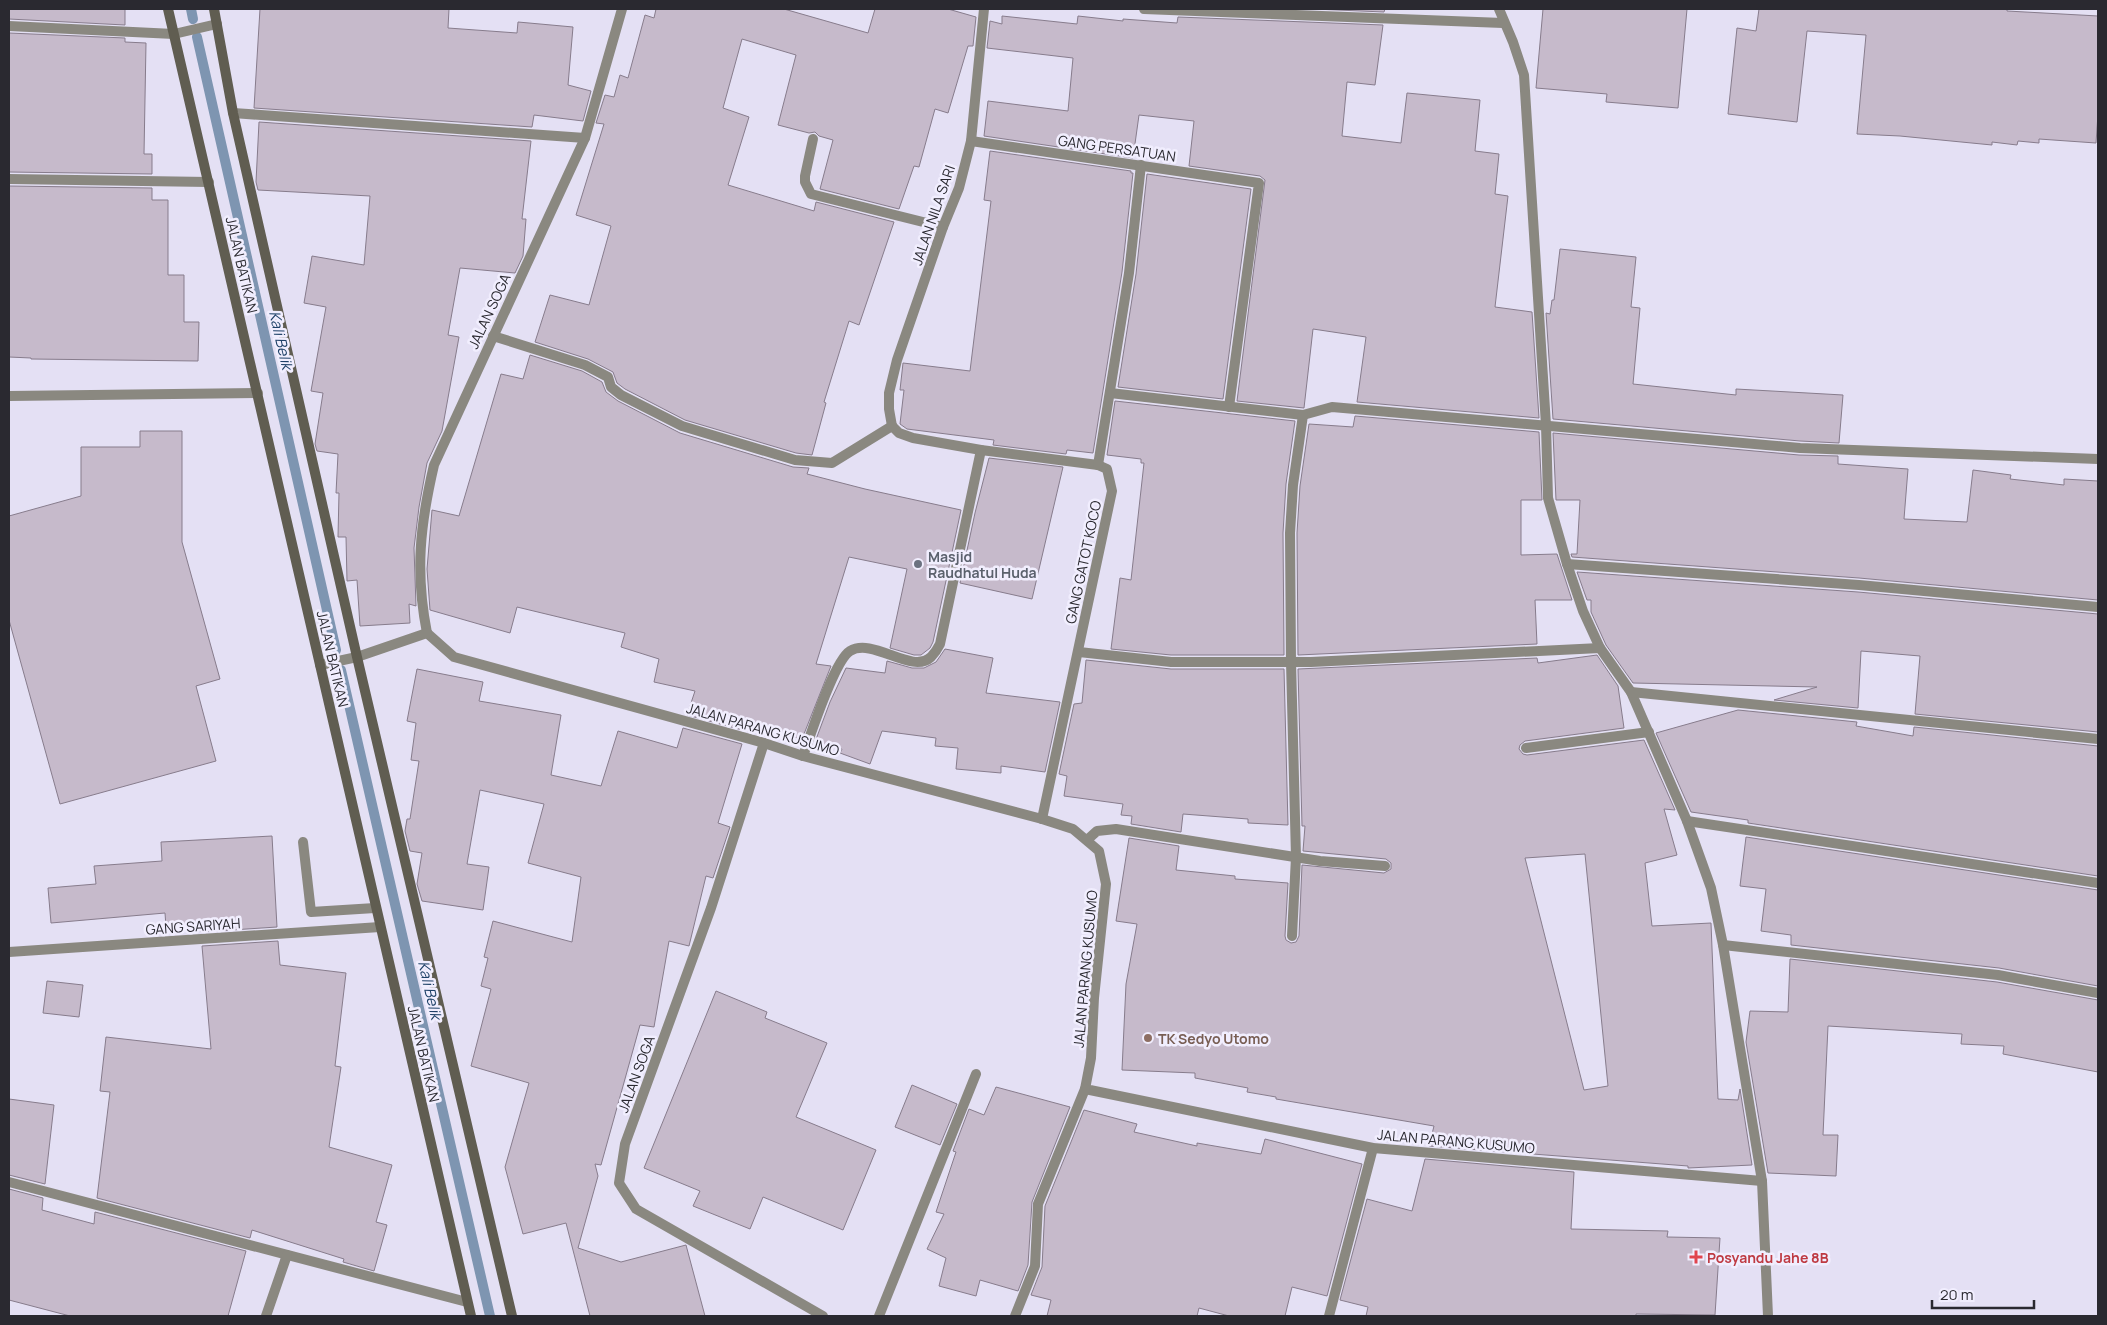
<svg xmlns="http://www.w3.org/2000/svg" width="2107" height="1325" font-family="Manrope,sans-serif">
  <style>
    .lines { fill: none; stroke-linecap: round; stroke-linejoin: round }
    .stream { stroke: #7e95b1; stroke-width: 10 }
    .building { fill: #c6bacb; stroke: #877c8c; fill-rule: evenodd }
    .service { stroke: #8a8880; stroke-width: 10 }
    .minor { stroke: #8a8880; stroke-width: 10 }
    .secondary { stroke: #605d51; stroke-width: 10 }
    .worship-dot { fill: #6b7280; stroke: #f1eefe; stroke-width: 2 }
    .education-dot { fill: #8d6e63; stroke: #f1eefe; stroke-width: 2 }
    .health-dot { fill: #e0444e; stroke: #f1eefe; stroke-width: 2 }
    .labels { text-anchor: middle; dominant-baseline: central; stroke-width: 5; stroke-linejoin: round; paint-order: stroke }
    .street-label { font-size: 14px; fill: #2a2930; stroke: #f1eefe }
    .worship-label { font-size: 14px; font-weight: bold; fill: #5b616d; stroke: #f1eefe; text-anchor: start }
    .education-label { font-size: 14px; font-weight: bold; fill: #785e54; stroke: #f1eefe; text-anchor: start }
    .health-label { font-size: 14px; font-weight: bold; fill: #be3a42; stroke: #f1eefe; text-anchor: start }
    .water-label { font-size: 15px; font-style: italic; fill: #1e4067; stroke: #f1eefe }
  </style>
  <rect width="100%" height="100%" fill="#e4e0f4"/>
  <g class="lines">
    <g class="stream">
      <polyline points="191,9 193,19"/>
      <polyline points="197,37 336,650"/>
      <polyline points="341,670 490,1316"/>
    </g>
  </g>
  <g class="building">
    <polygon points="9,9 125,9 125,25 9,19"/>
    <polygon points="260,9 449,9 448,28 517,33 518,22 573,27 568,85 591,91 583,121 534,115 532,127 254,108"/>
    <polygon points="656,9 784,9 868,33 875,9 948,9 976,17 973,46 968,46 948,113 935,109 919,167 914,166 899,209 820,189 833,140 819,136 815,132 809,133 778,125 796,55 742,39 723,108 749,117 728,185 814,211 816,202 894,222 859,325 849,321 824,402 826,403 812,455 796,453 685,420 625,389 617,383 613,372 588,359 535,342 550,295 589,305 611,226 576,215 604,124 596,123 605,95 614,97 620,75 628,78 645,15 654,18"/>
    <polygon points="1314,9 1385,9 1384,12"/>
    <polygon points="1543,9 1687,9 1678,108 1606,102 1607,94 1536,88"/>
    <polygon points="1759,9 2007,9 2007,11 2098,16 2098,114 2096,143 2039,139 2039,143 2018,141 2017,145 1992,142 1992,145 1900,136 1857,134 1866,35 1807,31 1797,122 1728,114 1737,28 1756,31"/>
    <polygon points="1002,16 1077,24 1078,16 1123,21 1123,19 1177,23 1178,17 1383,25 1375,85 1347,82 1342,136 1401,143 1407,93 1480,100 1475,151 1499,154 1495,194 1508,196 1495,307 1532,312 1539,418 1357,402 1366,337 1313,329 1304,408 1237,401 1265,180 1260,176 1189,166 1194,121 1139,115 1133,158 984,136 988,101 1068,111 1073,58 987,48 990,21 1002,24"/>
    <polygon points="9,33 125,38 125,42 146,43 144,154 152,154 152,174 9,172"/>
    <polygon points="259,122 531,141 522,219 526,219 523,256 515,273 460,268 448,335 459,337 442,431 427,463 419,507 414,548 416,606 409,604 410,623 360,626 357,580 347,581 346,537 338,537 339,493 336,493 338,454 317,451 315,444 323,393 311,391 326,307 304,303 312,256 364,265 370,196 258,190 256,182"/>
    <polygon points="990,151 1131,171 1131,173 1133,173 1122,272 1093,453 1067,450 1066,454 993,445 994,440 907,429 900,424 904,390 900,390 903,363 970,371 991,201 984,200"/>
    <polygon points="1147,174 1251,189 1223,399 1118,387 1136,274"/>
    <polygon points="9,186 152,188 152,200 168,200 168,275 184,275 184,322 199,322 198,361 31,359 31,358 9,357"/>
    <polygon points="1560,249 1636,257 1631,307 1640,308 1633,384 1736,395 1736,389 1843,395 1839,443 1800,441 1553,419 1546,313 1550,314 1552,300 1554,300"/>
    <polygon points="530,355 582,371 602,382 606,392 618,401 680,433 793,467 809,468 807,474 865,489 961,510 933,642 930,648 921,655 914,655 890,648 907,569 849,557 816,664 831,666 802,739 747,726 746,731 687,715 695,691 654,682 659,659 621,647 625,633 517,607 510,633 430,610 427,569 432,510 459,516 501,374 523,379"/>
    <polygon points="1115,401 1295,421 1286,484 1283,533 1284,655 1171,655 1111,649 1120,578 1131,580 1144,463 1141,463 1141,459 1107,455"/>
    <polygon points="1355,416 1539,432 1542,500 1521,500 1521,555 1557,554 1572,600 1535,600 1537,644 1298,655 1297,533 1300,486 1309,424 1353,427"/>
    <polygon points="140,431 182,431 182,542 220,679 196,686 216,761 60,804 9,620 9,516 81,496 81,447 140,447"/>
    <polygon points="1553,433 1799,455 1838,456 1838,464 1908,469 1904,519 1967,522 1973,470 2011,475 2010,479 2064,485 2064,479 2098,481 2098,600 1859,578 1572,557 1571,554 1577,554 1580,500 1556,500"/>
    <polygon points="989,458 1063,467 1032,599 960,583 975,513"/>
    <polygon points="1577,572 1858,592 2098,614 2098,732 1915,714 1920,656 1861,651 1858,708 1774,700 1817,687 1633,683 1606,645 1591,612 1591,600 1587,600"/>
    <polygon points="945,649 993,658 986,693 1060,702 1045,772 1001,766 1001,773 956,769 958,748 935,746 936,738 882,731 870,764 840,753 842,749 815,742 830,702 846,668 885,673 887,661 912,668 924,668 936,662"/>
    <path d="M1597,655l21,31 6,42 -99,13 -5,4 -1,4 4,5 4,1 117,-15 31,70 -11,-1 13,46 -32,8 7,63 59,-3 7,176 20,1 2,-11 12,76 -64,3v-2l-259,-20 5,-20 -158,-27v-2l-29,-5 1,-4 -53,-10v-5l-73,-3 4,-86 11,-60 -21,-3 13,-83 50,8 -3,24 59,6v3l53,4 -3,53 1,4 5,3 5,-1 3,-6 3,-71 82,8 7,-4v-6l-5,-4 -83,-8 2,-25h-3l-4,-157 239,-11 1,5zM1585,854l23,232 -24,4 -59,-232z"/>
    <polygon points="1086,660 1171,669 1284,669 1288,825 1248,823 1248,819 1183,814 1181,832 1131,824 1132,816 1121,815 1123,804 1064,796 1067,776 1059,774 1074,704 1082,703"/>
    <polygon points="417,669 483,682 479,701 561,715 551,775 601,786 618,731 677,748 683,728 742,744 718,823 730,827 713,878 706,876 689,946 669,941 654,1027 640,1025 601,1165 595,1164 598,1176 578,1248 621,1262 686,1245 705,1316 590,1316 566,1223 523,1234 505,1167 529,1083 471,1066 491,989 481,986 488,958 484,957 493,921 572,942 581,877 528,863 544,804 480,790 467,864 489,867 483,910 422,901 417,884 422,853 410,851 405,831 407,819 410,819 419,761 411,760 416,723 407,721"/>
    <polygon points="1738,710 1857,722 1856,726 1913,736 1914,727 2098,746 2098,876 1748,823 1748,820 1691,812 1656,733"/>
    <polygon points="272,836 277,927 201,932 201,925 166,927 165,913 51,923 48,888 96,884 94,866 162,861 161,842"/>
    <polygon points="1746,837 2098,890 2098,986 1999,968 1791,945 1791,935 1761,931 1766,889 1740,886"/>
    <polygon points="278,941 280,965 346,973 335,1066 341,1067 329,1147 392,1165 376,1222 387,1225 374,1271 343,1262 344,1259 252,1230 250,1238 97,1198 110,1092 100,1091 106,1037 211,1049 202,946"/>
    <polygon points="1790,959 1997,982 2098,1000 2098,1072 2003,1054 2004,1046 1961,1044 1962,1034 1828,1026 1823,1135 1838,1135 1836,1176 1768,1173 1746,1042 1750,1011 1788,1012"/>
    <polygon points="47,981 83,985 79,1017 43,1013"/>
    <polygon points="716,991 767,1012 765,1018 827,1043 796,1117 876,1150 843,1230 763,1197 750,1229 693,1206 700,1191 644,1168"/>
    <polygon points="912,1085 957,1104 940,1145 895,1127"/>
    <polygon points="996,1087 1070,1107 1032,1202 1028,1265 1018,1291 980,1280 976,1296 939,1286 946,1258 927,1249 944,1214 936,1212 956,1152 953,1151 969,1109 984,1115"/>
    <polygon points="9,1099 54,1105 45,1184 9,1175"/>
    <polygon points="1084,1110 1137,1124 1134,1132 1197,1146 1197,1143 1261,1154 1265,1139 1362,1164 1327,1296 1292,1287 1285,1316 1229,1316 1199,1308 1197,1316 1047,1316 1051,1300 1031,1295 1042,1267 1045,1206"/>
    <polygon points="1425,1159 1574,1172 1571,1229 1668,1231 1667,1237 1720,1238 1715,1315 1636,1314 1636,1316 1366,1316 1368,1307 1340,1300 1367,1199 1412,1211"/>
    <polygon points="9,1189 43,1198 42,1210 94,1224 95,1212 246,1251 228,1316 70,1316 9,1300"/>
  </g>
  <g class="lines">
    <g class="service">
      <polyline points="9,396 258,393"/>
      <polyline points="1526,748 1649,732"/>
      <polyline points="303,842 311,912 375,908"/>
    </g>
    <g class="minor">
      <polyline points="1144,9 1503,23"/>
      <polyline points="1499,9 1513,42 1524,75 1546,425 1548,498 1567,564 1583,611 1600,648 1631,692 1687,821 1711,888 1723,945 1762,1181 1768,1316"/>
      <polyline points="9,26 174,34 217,24"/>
      <polyline points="233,113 585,138"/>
      <polyline points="813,139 805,176 805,182 811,194 943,227"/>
      <polyline points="971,141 1259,183 1229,407"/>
      <polyline points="9,179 209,182"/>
      <polyline points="493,336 585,365 608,377 611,387 621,395 682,426 795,460 832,463 892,426"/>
      <polyline points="1110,393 1303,415 1332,407 1800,448 2098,459"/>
      <polyline points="892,426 899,433 913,438 981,450 1098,465 1107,469 1112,491 1042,819"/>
      <polyline points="892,426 889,409 889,393 897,360 943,227 959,188 971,141 984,9"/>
      <polyline points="1098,465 1129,273 1141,165"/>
      <polyline points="1567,564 1859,585 2098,607"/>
      <polyline points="427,633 454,657 764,743 803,756 1042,819 1073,829 1099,851 1106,884 1094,998 1091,1058 1085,1089 1373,1148 1762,1181"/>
      <path d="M427,633c-12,-61 -7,-108 7,-168l151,-327 37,-129"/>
      <polyline points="1079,652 1171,662 1311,662 1600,648"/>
      <polyline points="320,665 357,657 427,633"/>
      <polyline points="1631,692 2098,739"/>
      <polyline points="764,743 711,908 625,1144 619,1183 636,1209 823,1316"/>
      <path d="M803,756c8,-22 31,-95 47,-105 23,-14 62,24 81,6 4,-4 7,-9 9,-13l41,-194"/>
      <polyline points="1687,821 2098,883"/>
      <polyline points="1087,840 1097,831 1116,829 1320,861 1385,866"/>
      <polyline points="1292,936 1296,857 1291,662 1290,533 1293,485 1303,415"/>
      <polyline points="1723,945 1998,975 2098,993"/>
      <polyline points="9,952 380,927"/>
      <polyline points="9,1182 467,1302"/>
      <polyline points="266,1316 287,1255"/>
      <polyline points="879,1316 976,1074"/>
      <polyline points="1015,1316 1035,1266 1038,1204 1085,1089"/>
      <polyline points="1329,1316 1373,1148"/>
    </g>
    <g class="secondary">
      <polyline points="168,9 471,1316"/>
      <polyline points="214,9 233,113 357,657 512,1316"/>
    </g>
  </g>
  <circle class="worship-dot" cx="918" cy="564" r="5"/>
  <circle class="education-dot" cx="1148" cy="1038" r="5"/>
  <path class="health-dot" d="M1693.5 1249.5h5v5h5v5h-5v5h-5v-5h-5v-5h5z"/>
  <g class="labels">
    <g class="street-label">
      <text transform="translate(1117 148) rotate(8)">GANG PERSATUAN</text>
      <text transform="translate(933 215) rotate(-71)">JALAN NILA SARI</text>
      <text transform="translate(242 265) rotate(77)">JALAN BATIKAN</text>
      <text transform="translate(489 311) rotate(-65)">JALAN SOGA</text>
      <text transform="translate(1083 562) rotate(-78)">GANG GATOT KOCO</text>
      <text transform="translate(333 659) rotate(77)">JALAN BATIKAN</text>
      <text transform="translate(763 729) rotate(16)">JALAN PARANG KUSUMO</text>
      <text transform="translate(193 926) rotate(-4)">GANG SARIYAH</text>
      <text transform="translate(1085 969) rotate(-85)">JALAN PARANG KUSUMO</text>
      <text transform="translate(424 1054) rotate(77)">JALAN BATIKAN</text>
      <text transform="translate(636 1074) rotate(-70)">JALAN SOGA</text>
      <text transform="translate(1456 1141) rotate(5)">JALAN PARANG KUSUMO</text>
    </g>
    <g class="worship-label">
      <text x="928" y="556">Masjid<tspan x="928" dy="16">Raudhatul Huda</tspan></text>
    </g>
    <g class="education-label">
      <text x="1158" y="1038">TK Sedyo Utomo</text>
    </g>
    <g class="health-label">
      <text x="1707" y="1257">Posyandu Jahe 8B</text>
    </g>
    <g class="water-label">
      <text transform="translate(281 340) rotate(77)">Kali Belik</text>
      <text transform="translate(430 990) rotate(77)">Kali Belik</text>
    </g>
  </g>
  <rect width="2107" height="1325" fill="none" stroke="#2a2930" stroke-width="20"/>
  <path d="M1932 1300v8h102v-8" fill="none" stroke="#2a2930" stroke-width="2.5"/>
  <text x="1940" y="1300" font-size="15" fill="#2a2930" stroke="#f1eefe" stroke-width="4" paint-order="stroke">20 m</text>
</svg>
